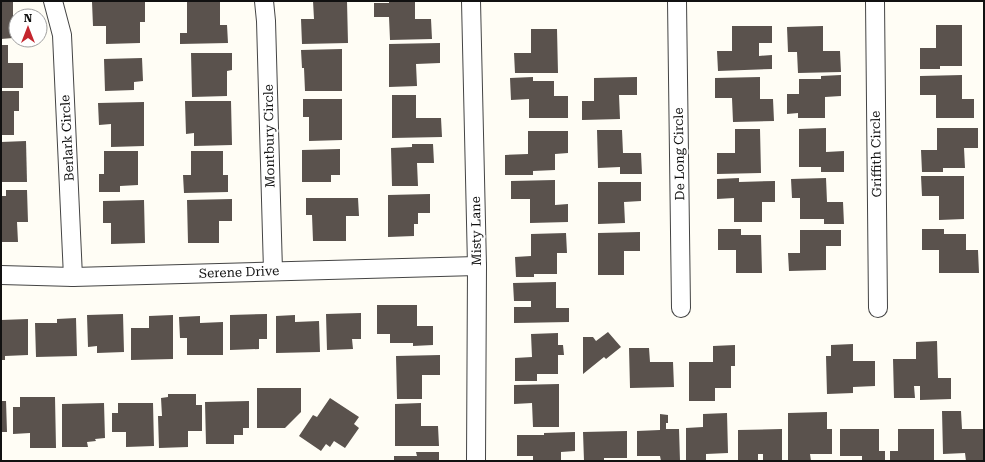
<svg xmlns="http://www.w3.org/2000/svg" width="985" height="462" font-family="'Roboto Serif',serif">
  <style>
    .building { fill: #5a524d }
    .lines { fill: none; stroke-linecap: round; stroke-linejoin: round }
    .minor-casing { stroke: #444; stroke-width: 20 }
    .minor { stroke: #fff; stroke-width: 18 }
    .labels { text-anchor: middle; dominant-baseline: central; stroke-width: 4; stroke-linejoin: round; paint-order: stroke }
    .street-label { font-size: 13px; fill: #111; stroke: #fff }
  </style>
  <rect width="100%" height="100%" fill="#fffdf5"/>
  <g class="building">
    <polygon points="1,1 13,1 13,38 1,39"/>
    <polygon points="145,1 145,22 140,22 140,43 106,44 106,26 93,26 92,2"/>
    <polygon points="220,1 220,25 227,25 228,43 180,44 180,33 187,33 187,2"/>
    <polygon points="313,1 347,1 348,43 302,44 301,19 314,19"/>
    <polygon points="389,1 415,1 415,19 431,19 432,39 390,40 389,17 374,17 374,3 389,3"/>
    <polygon points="936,25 962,25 962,66 940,66 940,69 920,69 920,48 936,48"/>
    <polygon points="732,26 772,26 772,43 759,43 759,56 772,55 772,69 718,71 717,51 732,51"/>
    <polygon points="823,26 823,51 840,51 841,72 798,73 797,52 788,52 787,27"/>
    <polygon points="531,29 557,29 558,73 515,73 514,53 531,53"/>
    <polygon points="440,43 440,63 416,64 417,86 389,87 389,44"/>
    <polygon points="1,45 8,45 8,63 23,63 23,88 1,88"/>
    <polygon points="342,49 342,91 305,91 304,68 302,68 301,50"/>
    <polygon points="191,53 232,53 232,70 227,71 227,96 192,97"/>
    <polygon points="142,58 143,81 134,82 134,90 105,91 104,59"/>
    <polygon points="841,75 841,96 825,97 825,118 798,118 798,113 787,114 787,94 799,94 799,79 821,79 821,76"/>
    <polygon points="962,75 962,99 974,99 974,118 936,118 936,95 920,95 920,76"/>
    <polygon points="533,77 533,81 554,81 554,96 568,96 568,118 529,118 529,99 511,100 510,78"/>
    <polygon points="637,77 637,95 619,95 620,119 582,120 582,101 594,101 594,78"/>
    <polygon points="760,77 760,99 773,99 774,121 733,122 732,98 715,98 715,78"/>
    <polygon points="1,91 19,91 19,111 14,111 14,135 1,135"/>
    <polygon points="392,95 416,95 416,118 441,118 442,137 392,138"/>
    <polygon points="303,99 342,99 342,140 309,141 309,117 303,117"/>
    <polygon points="185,101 231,101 232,145 194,146 194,133 186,134"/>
    <polygon points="144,102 144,146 111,147 111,124 99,125 98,103"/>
    <polygon points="826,128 826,152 844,151 844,172 821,172 821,167 799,167 799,129"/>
    <polygon points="937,128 978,128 978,148 964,148 965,168 943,168 943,172 922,172 921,150 937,150"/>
    <polygon points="735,129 760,129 761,173 717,174 717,153 735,153"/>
    <polygon points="597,130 622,130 623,153 641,153 642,174 620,174 620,167 598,168"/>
    <polygon points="528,131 568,131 568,153 555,154 555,170 533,171 533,175 505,175 505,155 528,154"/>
    <polygon points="26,141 27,182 1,182 1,142"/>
    <polygon points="412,144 433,144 434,163 417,163 418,186 392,186 391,148 412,147"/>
    <polygon points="340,149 340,175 331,175 331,182 302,182 302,150"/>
    <polygon points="104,151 138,151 138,185 120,186 120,192 99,192 99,174 104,174"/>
    <polygon points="191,151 223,151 223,175 228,175 228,192 184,193 183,175 191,175"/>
    <polygon points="921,176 964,176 964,219 939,220 939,196 922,196"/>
    <polygon points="739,178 739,182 775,181 775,202 762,202 762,222 734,222 734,198 717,199 717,179"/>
    <polygon points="826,178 827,202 843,202 844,224 824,224 824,219 800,219 800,198 792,198 791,179"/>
    <polygon points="555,180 555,205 568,204 568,222 530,223 530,199 511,199 511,181"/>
    <polygon points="598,182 641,182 641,201 624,202 625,223 598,224"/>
    <polygon points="6,190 27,190 28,222 17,222 18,242 1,242 1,196 6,196"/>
    <polygon points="430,194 430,213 418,213 418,224 414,224 414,236 388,237 388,195"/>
    <polygon points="306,198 358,198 359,216 346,216 346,241 313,241 312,215 306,215"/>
    <polygon points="232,199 232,221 219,221 219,243 188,243 187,200"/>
    <polygon points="144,200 145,243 111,244 111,223 103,223 103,201"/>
    <polygon points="718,229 741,229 741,235 761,235 762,273 736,273 736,250 718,250"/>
    <polygon points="922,229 944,229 944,234 966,234 966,250 978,250 979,273 939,273 939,250 922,250"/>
    <polygon points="800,230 841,230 841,246 826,246 826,270 789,271 788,253 800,253"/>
    <polygon points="640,232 640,251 624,251 624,275 598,275 598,233"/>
    <polygon points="566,233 567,253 557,253 557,274 534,274 534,277 516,277 515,257 531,256 531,234"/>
    <polygon points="556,282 556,308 569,308 569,322 514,323 514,307 531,307 531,301 514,301 513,283"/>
    <polygon points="377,305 417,305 417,326 433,326 433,345 413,346 413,343 390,343 390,334 377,334"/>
    <polygon points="361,313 361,339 352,339 353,349 327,350 326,314"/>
    <polygon points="123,314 124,352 97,353 97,346 88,347 87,315"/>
    <polygon points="267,314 267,339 259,339 259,349 230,350 230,315"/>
    <polygon points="173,315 173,359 131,360 131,328 149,328 149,316"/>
    <polygon points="295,315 295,322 319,321 320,352 276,353 276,316"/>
    <polygon points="200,316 200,323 223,322 223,355 187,355 187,338 180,338 179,317"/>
    <polygon points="76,318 77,356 36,357 35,323 57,323 57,319"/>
    <polygon points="28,319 28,355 5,356 5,360 1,360 1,320"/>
    <polygon points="608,332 621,347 606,359 604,357 583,374 583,337 593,337 596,341"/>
    <polygon points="558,333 558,345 563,345 564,355 558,355 558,374 537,374 537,381 515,381 515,358 532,357 531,334"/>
    <polygon points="937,341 938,378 951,378 951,399 920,400 920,386 914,386 915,398 894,398 893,359 916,359 916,342"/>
    <polygon points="853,344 853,361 875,361 875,386 853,387 853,393 827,394 826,356 831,356 831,345"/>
    <polygon points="735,345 735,366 731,366 731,388 715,388 715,401 689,401 689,362 713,362 713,346"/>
    <polygon points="629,348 649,348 650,362 673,362 674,387 630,388"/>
    <polygon points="440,355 440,375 422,375 422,399 397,399 396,356"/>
    <polygon points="559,384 559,427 533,427 532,403 514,404 514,385"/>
    <polygon points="257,388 301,388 301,412 285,428 257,428"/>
    <polygon points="168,394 196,394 196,405 202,405 202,431 188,431 188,447 159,448 158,416 162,416 161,398 168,397"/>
    <polygon points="20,397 55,397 56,448 30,448 30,433 13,434 13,407 20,407"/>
    <polygon points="330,398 359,417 354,424 359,428 345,448 334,441 330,447 326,444 321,451 299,436 313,415 317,417"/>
    <polygon points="1,401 6,401 7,432 1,432"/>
    <polygon points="249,401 249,428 243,428 243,435 234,435 234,444 206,444 205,402"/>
    <polygon points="104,403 105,438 95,439 96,441 87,442 88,447 62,447 62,404"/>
    <polygon points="118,403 153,403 154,446 126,447 126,432 112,432 112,413 118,413"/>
    <polygon points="421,403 421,426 438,426 439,446 395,446 395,404"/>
    <polygon points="942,411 961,411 962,429 984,429 984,461 966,461 965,453 943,454"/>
    <polygon points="827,412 827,429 832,429 832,454 810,454 811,461 788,461 788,413"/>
    <polygon points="727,413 728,453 706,454 706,461 686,461 686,428 703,427 703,414"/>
    <polygon points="660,414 668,415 668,423 666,423 666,429 679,429 680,461 661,461 660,456 637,456 637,431 660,430"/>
    <polygon points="782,429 782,461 763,461 763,454 758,454 758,461 738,461 738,430"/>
    <polygon points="840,429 879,429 879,451 885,451 885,461 862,461 862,456 840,456"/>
    <polygon points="898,429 934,429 934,461 890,461 890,451 898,451"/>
    <polygon points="627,431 627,458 604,458 604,461 584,461 583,432"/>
    <polygon points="575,432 575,451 561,452 561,461 533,461 533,456 517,456 517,435 544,435 544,433"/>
    <polygon points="416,452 439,452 439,461 394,461 394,456 417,456"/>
  </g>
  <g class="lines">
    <g class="minor-casing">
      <g id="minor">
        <polyline points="53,1 62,35 73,277"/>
        <polyline points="264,1 266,21 273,271"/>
        <polyline points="471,1 477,266 476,461"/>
        <polyline points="677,1 681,308"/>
        <polyline points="875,1 878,308"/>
        <polyline points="1,275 73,277 477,266"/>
      </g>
    </g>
    <use href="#minor" class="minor"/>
  </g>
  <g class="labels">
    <g class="street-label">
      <text transform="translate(269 136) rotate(-91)">Montbury Circle</text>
      <text transform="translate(67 138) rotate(-93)">Berlark Circle</text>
      <text transform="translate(679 154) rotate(-91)">De Long Circle</text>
      <text transform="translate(876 154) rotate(-91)">Griffith Circle</text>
      <text transform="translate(476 231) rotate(-91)">Misty Lane</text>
      <text transform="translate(239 272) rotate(-2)">Serene Drive</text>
    </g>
  </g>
  <rect width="985" height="462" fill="none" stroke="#111111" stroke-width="4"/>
  <g transform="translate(28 28)"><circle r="19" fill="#ffffff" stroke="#a0a0a0"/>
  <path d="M0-3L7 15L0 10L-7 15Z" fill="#c4262e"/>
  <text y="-6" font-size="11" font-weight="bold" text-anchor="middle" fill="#111111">N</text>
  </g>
</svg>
